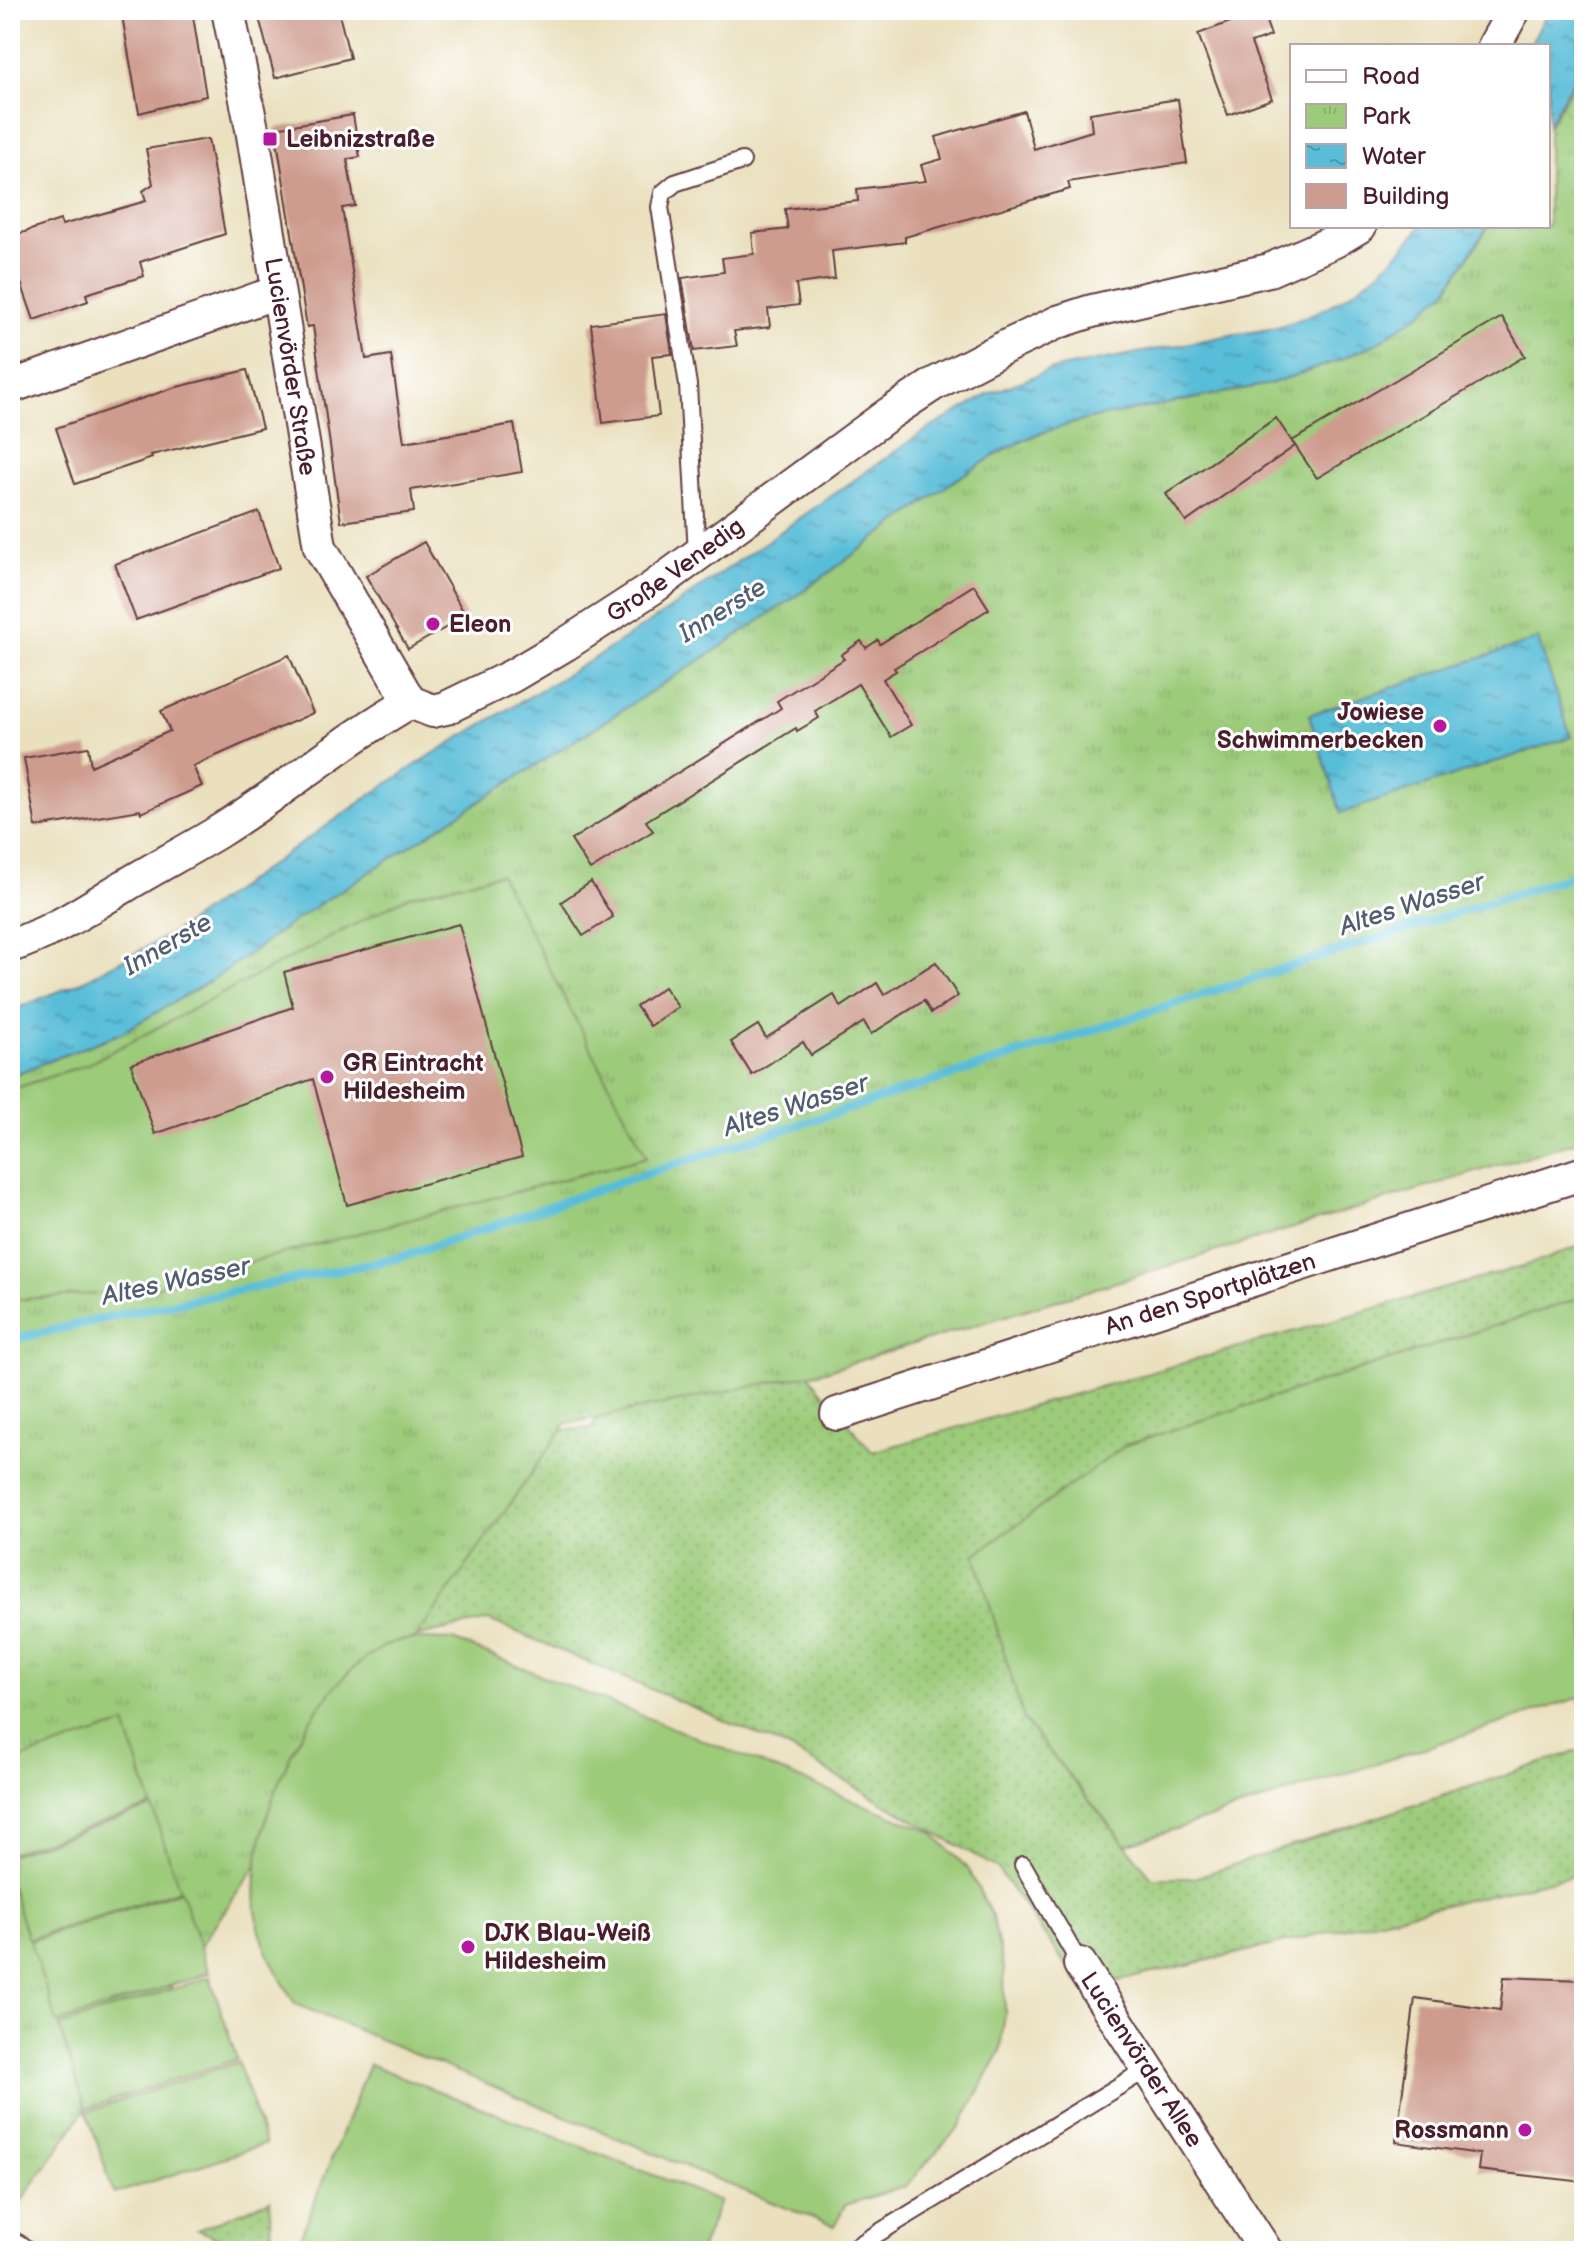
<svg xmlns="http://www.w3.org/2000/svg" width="1594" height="2261" font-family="'Balsamiq Sans',sans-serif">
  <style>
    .grass { fill: url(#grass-dots); stroke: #737552; stroke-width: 2 }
    .park { fill: url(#park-tufts); stroke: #737552; stroke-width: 2 }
    .pitch { fill: #9ccb7a; stroke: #737552; stroke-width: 2 }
    .water { fill: url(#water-ripples); stroke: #526e82; stroke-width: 2 }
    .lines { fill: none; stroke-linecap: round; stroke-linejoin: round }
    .stream { stroke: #59bdd8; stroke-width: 9 }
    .building { fill: #ce9c8e }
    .lane-casing { stroke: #623c41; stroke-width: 20 }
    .street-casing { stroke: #623c41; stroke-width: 36 }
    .lane { stroke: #fff; stroke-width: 16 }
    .street { stroke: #fff; stroke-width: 32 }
    .poi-dot { fill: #b5179e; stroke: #fff; stroke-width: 3 }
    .labels { text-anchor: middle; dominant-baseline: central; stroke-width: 6; stroke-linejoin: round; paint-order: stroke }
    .poi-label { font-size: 24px; font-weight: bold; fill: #4a1f2b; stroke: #fff; text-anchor: start }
    .street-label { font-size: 24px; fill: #4a1f2b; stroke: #fff }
    .water-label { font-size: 26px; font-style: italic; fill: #505e70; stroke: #fff }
  </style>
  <defs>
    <pattern id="grass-dots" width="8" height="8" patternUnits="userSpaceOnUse" patternTransform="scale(2)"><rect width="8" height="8" fill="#9ccb7a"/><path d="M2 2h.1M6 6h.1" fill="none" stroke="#88ae6a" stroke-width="1.8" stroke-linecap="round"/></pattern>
    <pattern id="park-tufts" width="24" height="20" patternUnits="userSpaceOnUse" patternTransform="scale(2)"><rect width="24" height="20" fill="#9ccb7a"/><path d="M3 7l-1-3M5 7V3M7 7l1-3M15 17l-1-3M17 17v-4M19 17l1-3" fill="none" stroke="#88ae6a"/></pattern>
    <pattern id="water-ripples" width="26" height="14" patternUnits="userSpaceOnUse" patternTransform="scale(2)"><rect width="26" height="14" fill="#59bdd8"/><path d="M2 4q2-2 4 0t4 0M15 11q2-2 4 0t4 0" fill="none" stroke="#4c99af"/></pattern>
  </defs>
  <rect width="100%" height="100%" fill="#fff"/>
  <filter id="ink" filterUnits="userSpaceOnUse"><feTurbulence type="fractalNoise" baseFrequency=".0125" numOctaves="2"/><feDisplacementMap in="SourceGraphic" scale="16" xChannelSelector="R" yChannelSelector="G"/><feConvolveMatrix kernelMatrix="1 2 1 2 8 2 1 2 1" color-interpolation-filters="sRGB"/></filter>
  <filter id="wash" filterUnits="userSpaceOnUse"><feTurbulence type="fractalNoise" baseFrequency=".006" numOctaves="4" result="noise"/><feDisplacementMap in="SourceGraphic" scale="32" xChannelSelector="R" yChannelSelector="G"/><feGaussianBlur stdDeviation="1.8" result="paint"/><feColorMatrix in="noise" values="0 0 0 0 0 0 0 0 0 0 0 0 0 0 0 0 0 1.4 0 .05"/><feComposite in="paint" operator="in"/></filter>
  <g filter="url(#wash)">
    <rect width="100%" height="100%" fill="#eae0be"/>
    <g class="grass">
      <polygon points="1584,1244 1584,1297 1126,1445 1024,1720 1152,1878 1194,1878 1584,1749 1584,1873 1083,1989 997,1868 786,1747 489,1620 393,1642 10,1487 329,1450 592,1428 624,1369 763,1320 872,1452 1544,1260"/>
      <polygon points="270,2200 272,2236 281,2251 251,2251 197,2230"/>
    </g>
    <polygon class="park" points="1584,67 1584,1139 822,1372 566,1424 10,2217 10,1076 121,1033 215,978 304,914 722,646 802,592 955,480 1004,450 1037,434 1088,419 1269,384 1337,361 1375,344 1446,291 1489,226 1548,226 1548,127"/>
    <g class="pitch">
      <polygon points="500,874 647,1157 141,1291 10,1300 10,1090 88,1064 409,896"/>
      <polygon points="1584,1297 1584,1696 1126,1845 1024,1720 975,1555 1126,1445"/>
      <path d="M421,1639l32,1 479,192 37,38 23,46 12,54 1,42 -5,40 -39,73 -55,61 -61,19 -11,21 -53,-20 -486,-202c-17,-30 -36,-60 -39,-95 -8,-87 52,-228 135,-266 9,-4 21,-3 30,-4z"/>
      <polygon points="125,1724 152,1806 10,1853 10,1762"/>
      <polygon points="152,1807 180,1890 28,1939 10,1883 10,1855"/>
      <polygon points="181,1891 209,1973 57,2023 30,1941"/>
      <polygon points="210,1977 237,2059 86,2109 59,2026"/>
      <polygon points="238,2062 265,2144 114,2194 87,2112"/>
      <polygon points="369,2064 720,2201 700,2251 295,2251"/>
    </g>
    <g class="water">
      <polygon points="1549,10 1584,10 1584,62 1548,124 1548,46 1529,46"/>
      <path d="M1421,226h67l-42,65 -29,25 -42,28 -38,17 -68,23 -181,35 -51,15 -33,16 -49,30 -153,112 -80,54 -418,268 -89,64 -94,55 -111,43v-65l67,-27 96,-51 202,-141 59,-39 164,-97 69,-45 253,-177 69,-40 61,-24 186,-36c74,-6 141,-49 185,-108z"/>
      <polygon points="1538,639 1571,737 1341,813 1309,715"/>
    </g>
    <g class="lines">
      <polyline class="stream" points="10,1340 132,1312 402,1257 620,1182 1584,872"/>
    </g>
    <g id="blocks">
      <g class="building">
        <polygon points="121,10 192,10 206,96 139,113"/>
        <polygon points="257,10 338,10 350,58 275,78"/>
        <polygon points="1262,10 1271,36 1251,43 1272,99 1228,115 1198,34"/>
        <polygon points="1178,99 1187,163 1068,182 1070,189 905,237 905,242 832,251 835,279 796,284 799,305 768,309 770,327 734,331 737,346 694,351 682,278 724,272 722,258 754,254 752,233 788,229 785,209 858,201 857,189 926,181 921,165 942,159 936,137 1024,111 1034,149 1092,131 1090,113"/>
        <polygon points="353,115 360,157 347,159 355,206 342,208 366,359 391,355 404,442 514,424 522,472 411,490 414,512 341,522 313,326 307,327 275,128"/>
        <polygon points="208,139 225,234 140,262 144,276 86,294 88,301 34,320 10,251 10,237 60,220 62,225 146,201 143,191 153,184 146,149"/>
        <polygon points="666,314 672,354 652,356 659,416 603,423 591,324"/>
        <polygon points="1502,317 1525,356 1317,478 1292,441"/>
        <polygon points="247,370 262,428 151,455 152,458 75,484 56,428 173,388"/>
        <polygon points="1276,418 1295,446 1186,522 1166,494"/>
        <polygon points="259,512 279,568 136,620 115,564"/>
        <polygon points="424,542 466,616 408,649 366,576"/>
        <polygon points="974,585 989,609 894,668 896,671 883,679 911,725 891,737 858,684 815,711 819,718 797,731 796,728 646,821 653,831 590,870 571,840 781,708 777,701 844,659 841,655 861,641 866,648 878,640 880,644"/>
        <polygon points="289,655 313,713 193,766 202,786 141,813 140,810 36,827 24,758 88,747 91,766 170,731 161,711"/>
        <polygon points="591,882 613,917 583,936 561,902"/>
        <polygon points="459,924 522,1157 347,1205 313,1079 155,1134 131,1064 293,1007 284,972"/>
        <polygon points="936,962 958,996 931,1013 924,1001 871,1034 864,1022 811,1055 803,1042 752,1075 731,1042 758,1025 766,1038 834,995 841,1007 877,983 884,995"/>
        <polygon points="664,987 678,1007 650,1026 636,1006"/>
        <polygon points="1504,1977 1584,1980 1584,2182 1478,2170 1480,2154 1396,2142 1415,1998 1500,2010"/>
      </g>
    </g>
  </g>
  <g filter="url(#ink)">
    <use href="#blocks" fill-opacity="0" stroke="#623c41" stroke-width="2"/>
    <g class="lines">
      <g class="lane-casing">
        <g id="lane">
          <polyline points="697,555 688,385 660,207 663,193 675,183 742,161"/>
          <polyline points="1023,1865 1080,1964"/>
          <polyline points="849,2251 1147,2069"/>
        </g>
      </g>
      <g class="street-casing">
        <g id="street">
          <path id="s1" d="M228,10l24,119 68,418 90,155"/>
          <polyline points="1494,46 1514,10"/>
          <polyline points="10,387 277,292"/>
          <path id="s2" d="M410,702l23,9 13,-3 66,-32 54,-32 85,-55 239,-176 44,-29 73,-38 51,-24 34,-11 177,-41 66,-29 25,-15"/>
          <path d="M10,946c44,-14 75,-36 113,-59 31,-19 64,-36 95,-55 66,-41 125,-92 192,-130"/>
          <path id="s3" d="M837,1414l747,-241"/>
          <path id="s4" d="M1080,1964l186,287"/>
          <polyline points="10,2248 16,2251"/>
        </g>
      </g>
      <use href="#lane" class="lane"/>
      <use href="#street" class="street"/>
    </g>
  </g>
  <g class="poi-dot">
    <rect x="262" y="131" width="16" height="16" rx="4"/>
    <circle cx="433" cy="624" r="8"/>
    <circle cx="1440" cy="726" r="8"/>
    <circle cx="327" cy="1077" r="8"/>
    <circle cx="468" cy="1947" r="8"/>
    <circle cx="1525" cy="2130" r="8"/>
  </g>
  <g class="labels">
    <g class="poi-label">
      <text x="286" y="139">Leibnizstraße</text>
      <text x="449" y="624">Eleon</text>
      <text x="1424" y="712" text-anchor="end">Jowiese<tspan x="1424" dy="28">Schwimmerbecken</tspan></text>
      <text x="343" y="1063">GR Eintracht<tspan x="343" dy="28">Hildesheim</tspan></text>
      <text x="484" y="1933">DJK Blau-Weiß<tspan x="484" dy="28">Hildesheim</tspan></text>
      <text x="1509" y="2130" text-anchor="end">Rossmann</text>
    </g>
    <g class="street-label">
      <text stroke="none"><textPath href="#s1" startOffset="362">Lucienvörder Straße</textPath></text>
      <text stroke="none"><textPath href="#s2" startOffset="306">Große Venedig</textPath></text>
      <text stroke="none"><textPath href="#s3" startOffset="392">An den Sportplätzen</textPath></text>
      <text stroke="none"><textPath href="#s4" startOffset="114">Lucienvörder Allee</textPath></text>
    </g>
    <g class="water-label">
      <text transform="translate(723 611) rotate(-32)">Innerste</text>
      <text transform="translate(1412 905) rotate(-18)">Altes Wasser</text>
      <text transform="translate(168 945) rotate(-30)">Innerste</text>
      <text transform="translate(796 1106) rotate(-18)">Altes Wasser</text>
      <text transform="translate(176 1282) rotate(-12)">Altes Wasser</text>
    </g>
  </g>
  <rect width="1594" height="2261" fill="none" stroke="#fff" stroke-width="40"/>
  <rect x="1290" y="44" width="260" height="184" fill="#ffffff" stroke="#b7a5aa" stroke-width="2"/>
  <rect x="1306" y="70" width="40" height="12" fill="#ffffff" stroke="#b7a5aa" stroke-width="2"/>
  <text x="1362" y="84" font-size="24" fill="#4a1f2b">Road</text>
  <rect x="1306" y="104" width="40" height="24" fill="url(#park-tufts)" stroke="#b7a5aa" stroke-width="2"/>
  <text x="1362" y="124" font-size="24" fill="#4a1f2b">Park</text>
  <rect x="1306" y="144" width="40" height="24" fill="url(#water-ripples)" stroke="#b7a5aa" stroke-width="2"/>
  <text x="1362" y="164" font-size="24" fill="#4a1f2b">Water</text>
  <rect x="1306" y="184" width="40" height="24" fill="#ce9c8e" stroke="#b7a5aa" stroke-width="2"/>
  <text x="1362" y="204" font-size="24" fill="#4a1f2b">Building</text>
</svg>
